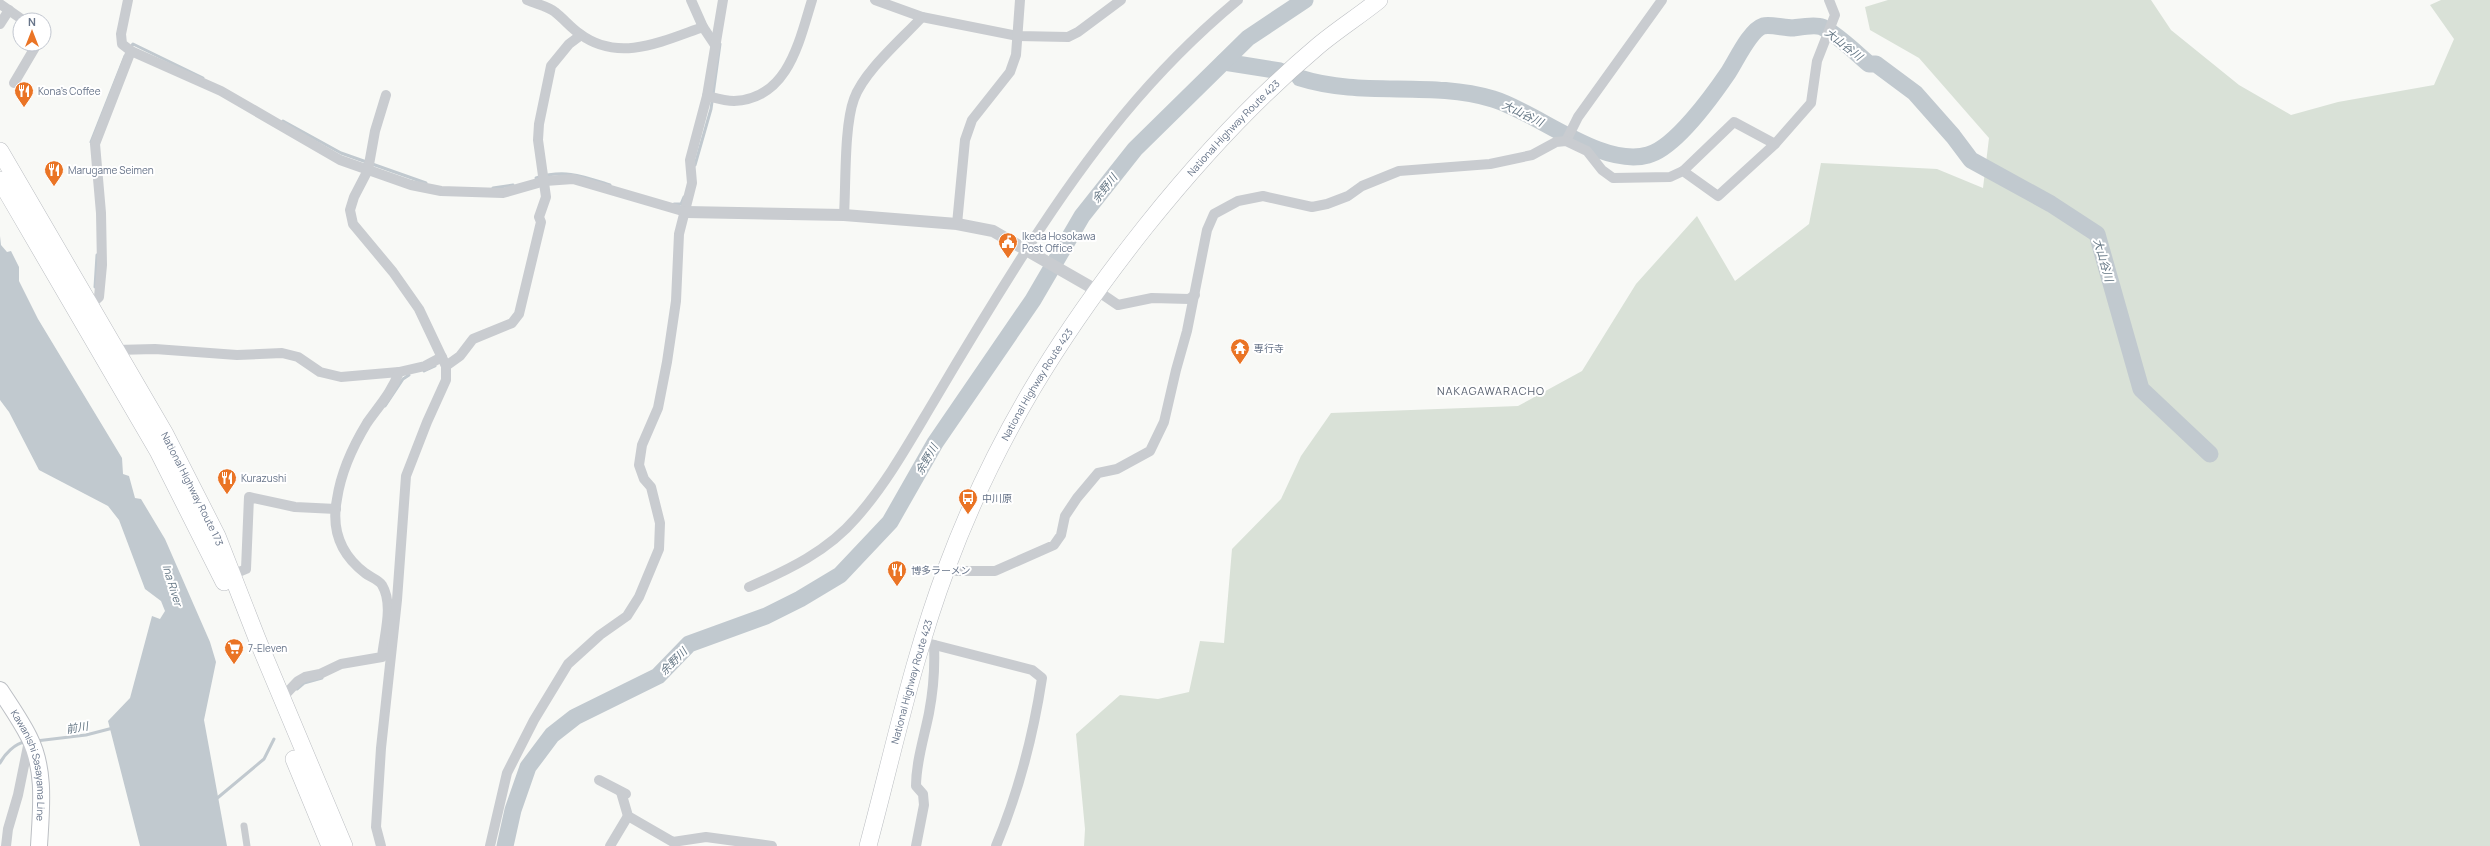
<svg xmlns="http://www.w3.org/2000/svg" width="2490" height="846" font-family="Manrope,'Noto Sans JP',sans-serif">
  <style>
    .green { fill: #d9e1d7 }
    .water { fill: #c1c9cf }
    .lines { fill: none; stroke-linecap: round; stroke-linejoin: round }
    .stream { stroke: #c1c9cf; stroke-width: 3 }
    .river { stroke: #c1c9cf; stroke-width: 17 }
    .primary-casing { stroke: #bcbfc4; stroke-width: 18 }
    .trunk-casing { stroke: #bbbec2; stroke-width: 18 }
    .pedestrian { stroke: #c9ccd0; stroke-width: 7 }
    .minor { stroke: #c9ccd0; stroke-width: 10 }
    .tertiary { stroke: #c9ccd0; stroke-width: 12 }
    .primary { stroke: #fff; stroke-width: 16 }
    .trunk { stroke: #fff; stroke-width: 17 }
    .labels { text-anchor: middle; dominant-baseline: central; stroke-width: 4; stroke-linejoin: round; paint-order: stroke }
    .poi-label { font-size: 10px; fill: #677489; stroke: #fff; text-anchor: start }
    .street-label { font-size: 10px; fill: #677489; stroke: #fff }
    .water-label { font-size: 11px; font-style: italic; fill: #637583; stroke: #fff }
    .neighbourhood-label { font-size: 11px; letter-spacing: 1px; fill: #555e6d; stroke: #fff }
  </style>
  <rect width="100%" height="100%" fill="#f8f9f6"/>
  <polygon class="green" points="1888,0 2151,0 2171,30 2239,85 2291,115 2338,102 2434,85 2454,39 2430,5 2441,0 2490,0 2490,846 1084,846 1085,829 1076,734 1120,695 1158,699 1189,692 1200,641 1224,643 1232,549 1281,499 1301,456 1331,413 1518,406 1582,371 1636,284 1697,216 1735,281 1809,224 1821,163 1937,169 1983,188 1989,138 1919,58 1870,30 1865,7"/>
  <polygon class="water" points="0,236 1,245 7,252 11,251 19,267 19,281 38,319 122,458 123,474 129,476 135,498 141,499 165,539 210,642 216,662 204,720 227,846 140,846 108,721 130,698 152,616 160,619 165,611 161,601 145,589 119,520 108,506 39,470 9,412 0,400"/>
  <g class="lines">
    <g class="stream">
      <polyline points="130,48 133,44 203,78"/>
      <polyline points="283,121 341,153 426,183"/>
      <polyline points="91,142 125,56"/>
      <polyline points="695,165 711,109 720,44"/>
      <path d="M538,181l-2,-3c29,-9 46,-2 74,7"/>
      <polyline points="493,188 513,185"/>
      <polyline points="674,204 681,204 684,197"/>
      <polyline points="95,287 97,255"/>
      <polyline points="424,371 435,366"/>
      <polyline points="385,406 403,379 409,375"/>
      <polyline points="297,689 304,683 322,678"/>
      <polyline points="36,741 86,735 113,728"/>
      <path d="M0,763c4,-8 15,-20 25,-21"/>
      <polyline points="215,800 264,759 274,739"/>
    </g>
    <g class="river">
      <polyline points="1224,62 1280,71"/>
      <path d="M1300,78c63,20 129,2 193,21 44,13 108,69 155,56 27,-7 65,-60 80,-82 8,-12 22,-43 35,-47 8,-2 21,2 30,2 7,-1 22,-4 29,-1 15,7 34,26 47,37h7l39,29 38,43 18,24 80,44 46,30 44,155 69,65"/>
      <polyline points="505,846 513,810 528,767 552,735 575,717 658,676 689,644 766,616 800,599 840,575 890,522 935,443 1033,300 1082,216 1135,149 1248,38 1305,0"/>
    </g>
    <g class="primary-casing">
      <g id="primary">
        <path id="s1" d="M0,690c10,15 21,31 29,47 17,33 12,73 10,109"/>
      </g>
    </g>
    <g class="trunk-casing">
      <g id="trunk">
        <path id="s2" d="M0,151l165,283 52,102 41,105 86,205"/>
        <polyline points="0,180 158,451 224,582"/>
        <polyline points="294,759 330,846"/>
        <path id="s3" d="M868,846c25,-93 45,-189 79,-279 48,-129 114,-234 199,-341 52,-65 109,-127 172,-180 19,-16 41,-30 61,-46"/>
      </g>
    </g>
    <polyline class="pedestrian" points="244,826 247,846"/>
    <g class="minor">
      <polyline points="128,0 121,34 122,44 131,51"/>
      <path d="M527,0c9,4 21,6 28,12 9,7 16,16 25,22 39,29 83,7 123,-7"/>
      <polyline points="691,0 703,27 715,45"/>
      <polyline points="875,0 922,17 1018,36 1068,37 1078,32 1121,0"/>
      <polyline points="0,4 23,20"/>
      <polyline points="0,24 9,10"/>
      <polyline points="14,83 37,44"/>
      <path d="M707,96c8,2 18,5 27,5 54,-2 65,-59 78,-101"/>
      <polyline points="1566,141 1578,117 1662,0"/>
      <polyline points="1683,171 1734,122 1775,144"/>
      <path d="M844,215c2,-31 0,-89 10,-116 10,-28 48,-60 68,-82"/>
      <polyline points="957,224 965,140 972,120 1010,72 1016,55 1020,0"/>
      <polyline points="1096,290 1118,305 1152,298 1189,299 1195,295"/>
      <polyline points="87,308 99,297 102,265 101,213 95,144 131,51 221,91 340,160 411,185 441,191 503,193 545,181 573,179 686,212"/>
      <polyline points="116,350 155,349 237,355 282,353 298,357 320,372 341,377 399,372 425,366 442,357"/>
      <polyline points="446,366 460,356 473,339 512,323 519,314 541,222 539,217 546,197 538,140 539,124 551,66 569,44 581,35"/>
      <polyline points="946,568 957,571 995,571 1054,545 1061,535 1065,516 1077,498 1098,473 1117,469 1150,451 1164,422 1176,370 1187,331 1207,230 1214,214 1238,201 1263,196 1312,207 1327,204 1348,196 1362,186 1399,171 1490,164 1532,155 1556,142 1566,141 1587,151 1602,170 1613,178 1670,177 1683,171 1718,196 1775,144 1811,103 1817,61 1835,15 1829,0"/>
      <polyline points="227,577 246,569 249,497 295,507 336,509"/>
      <path d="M749,587c39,-17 79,-36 107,-69 31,-35 54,-77 78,-117 30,-51 61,-102 93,-152 61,-95 124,-177 211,-249"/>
      <path d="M923,642l109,28 10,8c-9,59 -23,113 -46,168"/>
      <path d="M282,698l16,-17 7,-4 15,-3 21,-10 41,-7c2,-22 12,-52 0,-72 -3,-5 -12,-8 -17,-12 -25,-19 -34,-43 -28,-74 4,-27 16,-53 30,-76 12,-17 25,-31 32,-51"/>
      <polyline points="599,780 626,794"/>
      <polyline points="621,792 628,816 673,842 706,837 772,846"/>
      <polyline points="6,846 8,829 18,795 29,741"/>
      <polyline points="381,846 376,827 381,748 397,600 406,476 427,422 446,380 446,366 419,309 393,272 353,224 350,210 354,197 368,170 375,131 386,95"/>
      <polyline points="490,846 507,773 534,720 568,664 600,635 627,616 639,597 659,549 660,523 651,487 644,479 639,465 642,445 658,408 667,362 676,301 679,234 692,183 690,160 707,96 723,0"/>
      <polyline points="610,846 628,816"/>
      <path d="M916,846l8,-41 -1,-11 -7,-8c0,-24 8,-48 13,-73 4,-21 6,-46 5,-68"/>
    </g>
    <polyline class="tertiary" points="686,212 844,215 957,224 993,231 1096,290"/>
    <use href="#primary" class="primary"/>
    <use href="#trunk" class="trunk"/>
  </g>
  <defs>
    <g id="restaurant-pin" transform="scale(1)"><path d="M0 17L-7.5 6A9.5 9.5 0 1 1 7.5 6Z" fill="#ea7425" stroke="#fff"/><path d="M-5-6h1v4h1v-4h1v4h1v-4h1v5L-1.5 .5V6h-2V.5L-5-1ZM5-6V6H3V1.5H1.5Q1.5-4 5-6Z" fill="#fff"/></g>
    <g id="civic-pin" transform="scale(1)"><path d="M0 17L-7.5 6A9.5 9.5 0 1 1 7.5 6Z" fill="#ea7425" stroke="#fff"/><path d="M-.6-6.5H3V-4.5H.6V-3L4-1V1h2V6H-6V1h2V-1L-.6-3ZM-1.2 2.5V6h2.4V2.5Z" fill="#fff"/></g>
    <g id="temple-pin" transform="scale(1)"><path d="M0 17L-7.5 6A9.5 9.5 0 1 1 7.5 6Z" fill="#ea7425" stroke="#fff"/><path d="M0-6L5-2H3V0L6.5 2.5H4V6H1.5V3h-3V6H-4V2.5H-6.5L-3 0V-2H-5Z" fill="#fff"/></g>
    <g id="bus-pin" transform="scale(1)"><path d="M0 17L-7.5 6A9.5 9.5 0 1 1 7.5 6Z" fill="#ea7425" stroke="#fff"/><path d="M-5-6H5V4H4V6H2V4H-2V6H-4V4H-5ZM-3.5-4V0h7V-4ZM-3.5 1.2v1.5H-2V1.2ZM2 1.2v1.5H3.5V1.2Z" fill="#fff"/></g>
    <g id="supermarket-pin" transform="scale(1)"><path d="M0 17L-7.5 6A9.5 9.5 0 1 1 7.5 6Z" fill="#ea7425" stroke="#fff"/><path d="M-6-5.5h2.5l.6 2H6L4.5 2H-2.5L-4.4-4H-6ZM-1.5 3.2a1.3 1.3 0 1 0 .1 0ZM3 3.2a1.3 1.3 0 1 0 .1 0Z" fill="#fff"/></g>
  </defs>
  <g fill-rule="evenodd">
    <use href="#restaurant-pin" x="24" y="91"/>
    <use href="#restaurant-pin" x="54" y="170"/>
    <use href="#civic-pin" x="1008" y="242"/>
    <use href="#temple-pin" x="1240" y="348"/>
    <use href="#restaurant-pin" x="227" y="478"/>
    <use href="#bus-pin" x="968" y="498"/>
    <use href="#restaurant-pin" x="897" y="570"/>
    <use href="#supermarket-pin" x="234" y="648"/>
  </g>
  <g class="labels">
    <g class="poi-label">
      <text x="38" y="91">Kona's Coffee</text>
      <text x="68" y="170">Marugame Seimen</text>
      <text x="1022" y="236">Ikeda Hosokawa<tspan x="1022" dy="12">Post Office</tspan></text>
      <text x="1254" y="348">専行寺</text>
      <text x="241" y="478">Kurazushi</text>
      <text x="982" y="498">中川原</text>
      <text x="911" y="570">博多ラーメン</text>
      <text x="248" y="648">7-Eleven</text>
    </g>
    <g class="street-label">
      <text stroke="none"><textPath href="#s3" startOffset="818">National Highway Route 423</textPath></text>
      <text stroke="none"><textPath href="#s3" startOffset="494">National Highway Route 423</textPath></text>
      <text stroke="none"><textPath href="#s2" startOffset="389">National Highway Route 173</textPath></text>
      <text stroke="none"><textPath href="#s3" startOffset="170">National Highway Route 423</textPath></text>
      <text stroke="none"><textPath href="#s1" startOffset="83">Kawanishi Sasayama Line</textPath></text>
    </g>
    <g class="water-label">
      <text transform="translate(1844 44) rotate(38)">大山谷川</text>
      <text transform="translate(1523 113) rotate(26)">大山谷川</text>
      <text transform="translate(1104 188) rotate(-52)">余野川</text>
      <text transform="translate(2104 260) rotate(74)">大山谷川</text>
      <text transform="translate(926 459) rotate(-60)">余野川</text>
      <text transform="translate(173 585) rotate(73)">Ina River</text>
      <text transform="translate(673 661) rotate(-45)">余野川</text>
      <text transform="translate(77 727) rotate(-9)">前川</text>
    </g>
    <g class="neighbourhood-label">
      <text x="1491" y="390">NAKAGAWARACHO</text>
    </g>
  </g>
  <g transform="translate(32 32)"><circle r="19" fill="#ffffff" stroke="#c2c7d0"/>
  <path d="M0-3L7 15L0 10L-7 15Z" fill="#ea7425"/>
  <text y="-6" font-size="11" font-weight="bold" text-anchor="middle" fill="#677489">N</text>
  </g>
</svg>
